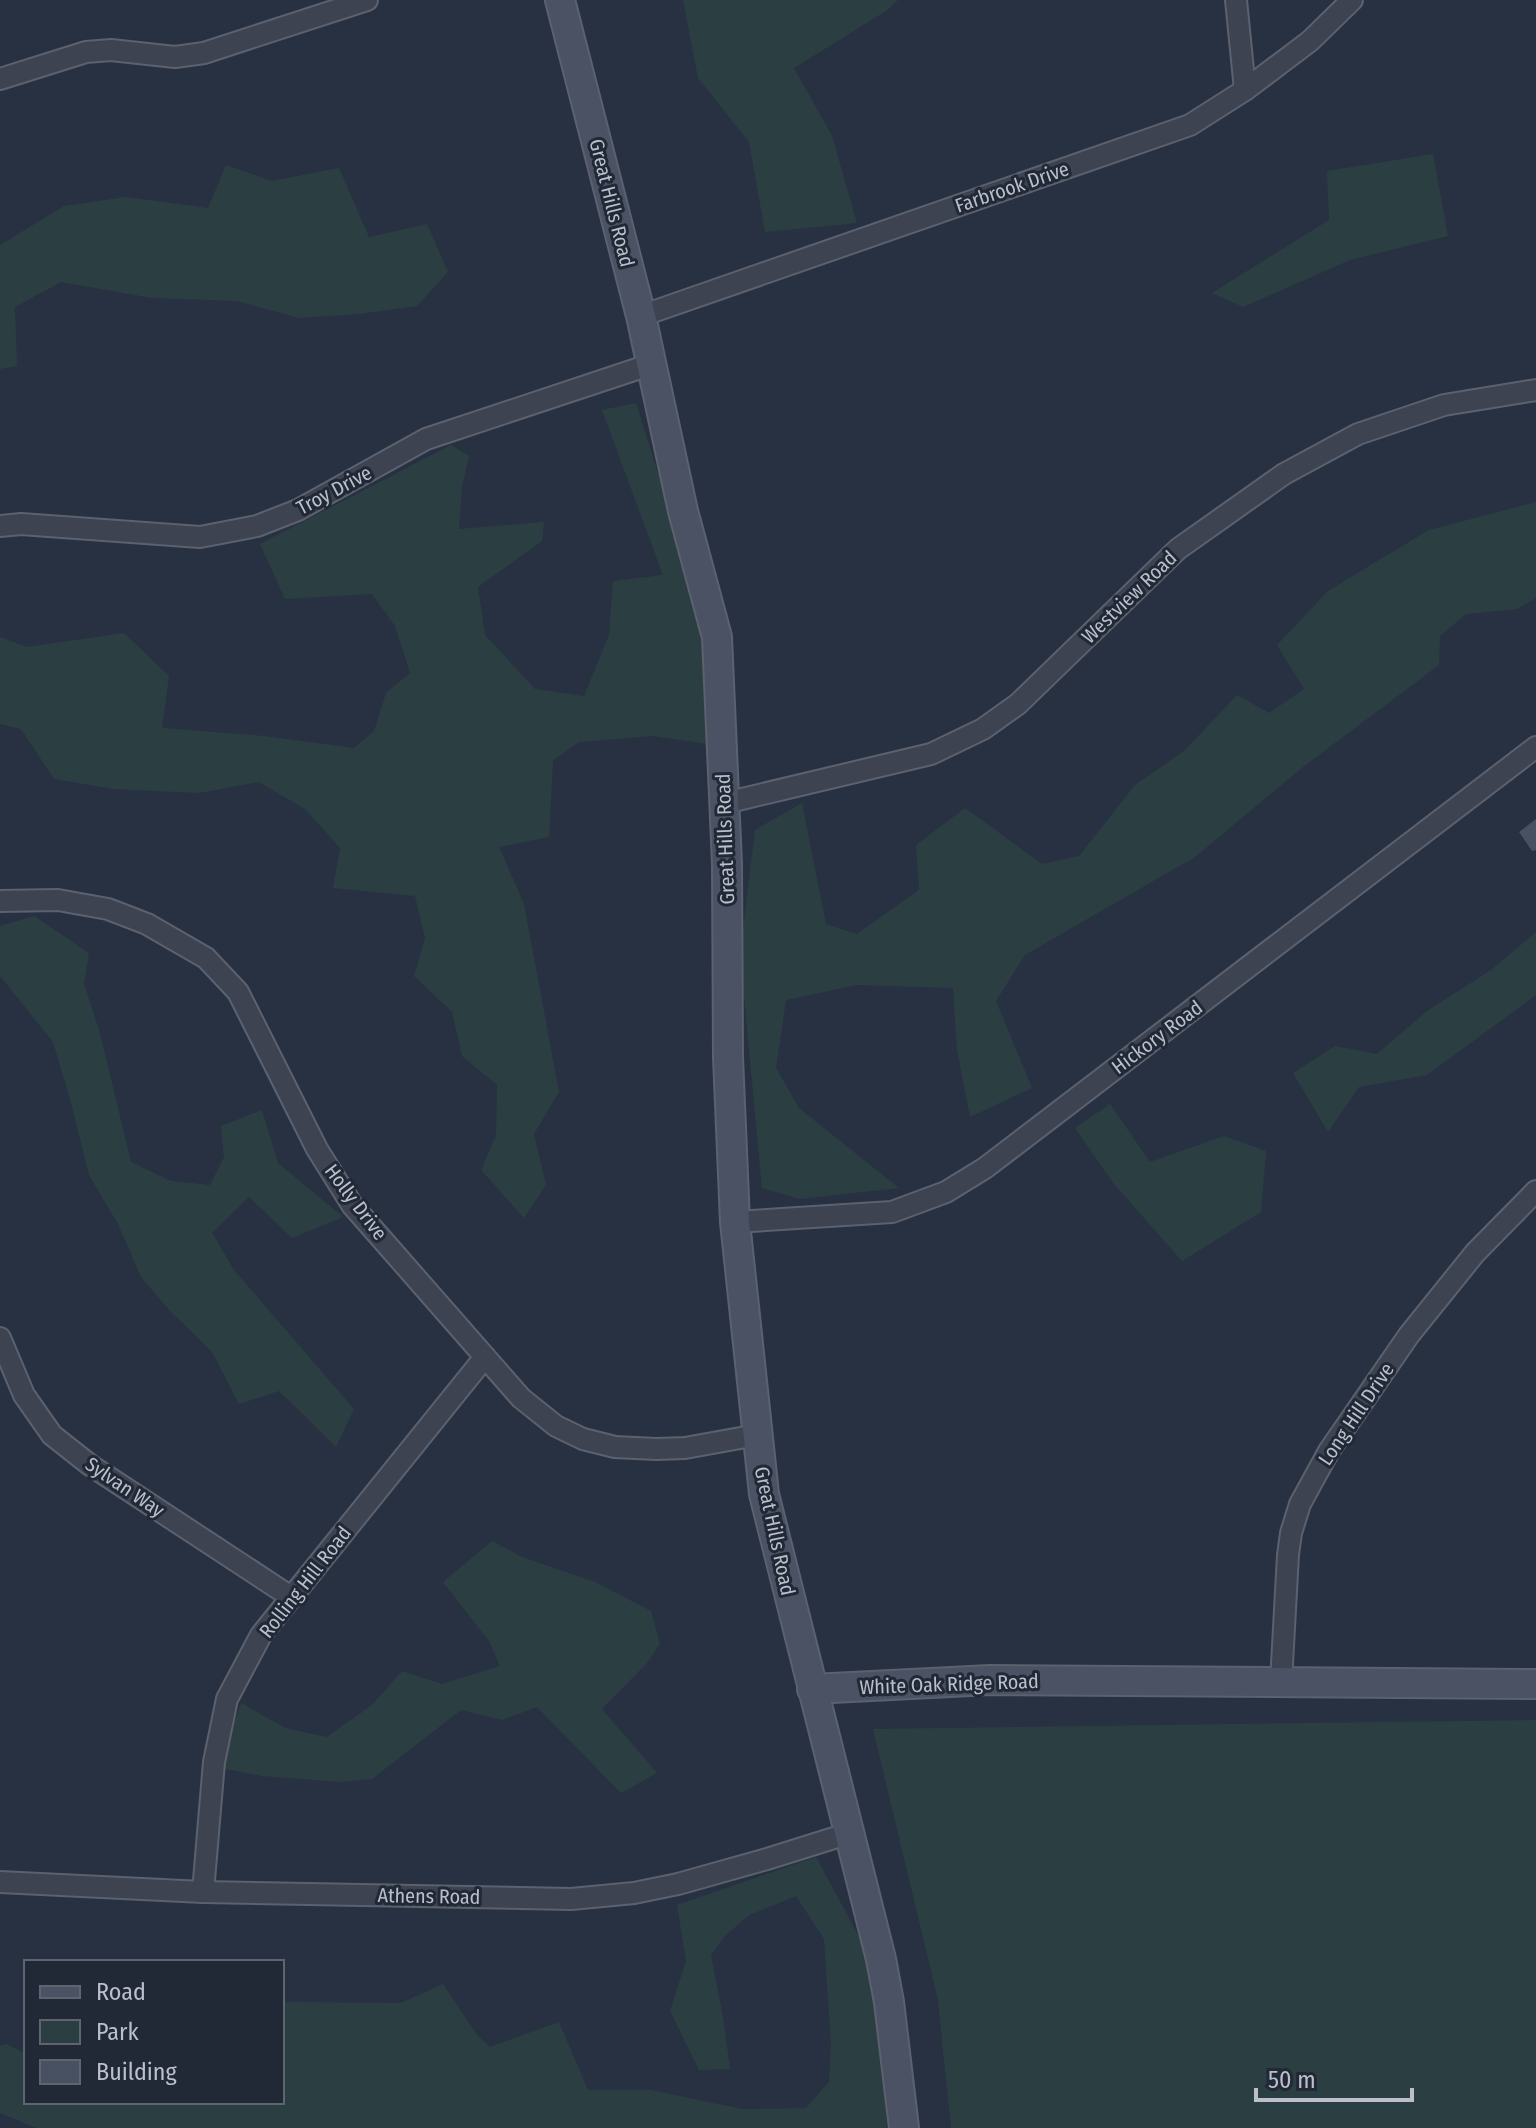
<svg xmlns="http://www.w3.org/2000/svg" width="1536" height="2128" font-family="'Fira Sans Condensed',sans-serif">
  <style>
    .green { fill: #2b3f43 }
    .building { fill: #485162 }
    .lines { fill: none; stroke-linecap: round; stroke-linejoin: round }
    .street-casing { stroke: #5b616e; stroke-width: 24 }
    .secondary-casing { stroke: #5b616e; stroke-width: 32 }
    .street { stroke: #3d4351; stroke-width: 20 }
    .secondary { stroke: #4b5263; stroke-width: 28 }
    .labels { text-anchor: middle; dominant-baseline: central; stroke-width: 6; stroke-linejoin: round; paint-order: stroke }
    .street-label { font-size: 20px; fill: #babfcb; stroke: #212836 }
  </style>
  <rect width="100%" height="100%" fill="#283141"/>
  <g class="green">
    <polygon points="683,0 898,0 886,11 794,68 832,136 857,223 765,232 749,142 698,78"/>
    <polygon points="1433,154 1448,236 1350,260 1243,307 1212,293 1329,220 1327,171"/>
    <polygon points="226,165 272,181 339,168 369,237 427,224 448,272 417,306 359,314 299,318 237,301 152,298 61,282 15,307 17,366 0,369 0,245 64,206 126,197 208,208"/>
    <polygon points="636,403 702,614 715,745 652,736 579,742 553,760 549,837 499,847 524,904 559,1092 534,1134 546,1185 524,1218 481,1170 496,1136 497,1085 462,1056 452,1012 414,976 425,938 415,896 333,888 340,848 305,809 259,782 199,793 114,789 54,779 21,729 0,724 0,637 27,647 124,633 169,676 162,728 264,736 354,748 374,731 386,693 410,673 395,626 372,594 285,599 260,544 451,445 469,456 462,487 459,529 544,522 542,541 478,587 485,635 535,689 584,696 609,635 613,581 663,575 602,410"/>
    <polygon points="1536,502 1536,598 1517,609 1466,614 1440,636 1439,665 1303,767 1195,857 1025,955 996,1001 1032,1088 970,1117 957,1050 953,988 857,985 786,1000 776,1068 799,1108 899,1188 800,1199 762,1188 740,954 755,830 802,803 826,924 857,934 919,890 916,845 965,808 1042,864 1079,856 1135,785 1184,751 1237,695 1269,713 1304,689 1277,645 1328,591 1429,530"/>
    <polygon points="34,916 89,953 84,984 100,1033 131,1162 171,1181 210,1185 224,1157 221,1126 262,1110 278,1163 343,1217 292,1238 249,1197 212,1233 234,1270 354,1409 336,1447 279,1391 239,1404 212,1352 170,1311 141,1277 118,1224 89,1175 72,1106 53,1042 0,976 0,926"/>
    <polygon points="1536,932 1536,995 1427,1075 1359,1087 1328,1132 1293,1073 1335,1046 1377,1054 1427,1011 1491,970"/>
    <polygon points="1110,1104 1150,1162 1224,1136 1266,1151 1261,1212 1182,1261 1114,1184 1075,1128"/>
    <polygon points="492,1541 522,1557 595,1582 651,1611 660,1644 647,1663 602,1709 657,1773 621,1793 537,1707 502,1720 461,1710 372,1779 340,1782 262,1776 220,1768 241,1703 285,1728 327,1737 372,1705 402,1671 442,1684 500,1666 489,1641 443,1582"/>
    <polygon points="1536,1720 1536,2128 951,2128 938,2000 873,1729"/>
    <polygon points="816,1857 869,1955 882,2060 887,2128 36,2128 0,2113 0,2046 6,2044 26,2054 26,2102 282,2102 282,2002 401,2003 443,1984 477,2035 490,2047 559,2022 588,2090 651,2090 742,2109 806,2108 829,2082 831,2043 824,1939 796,1896 749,1915 725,1936 711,1955 723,2017 730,2069 699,2070 670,2011 686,1961 677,1905"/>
  </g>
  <polygon class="building" points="1536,819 1536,850 1532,851 1519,832"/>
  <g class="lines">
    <g class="street-casing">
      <g id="street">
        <polyline points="1236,0 1245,90"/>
        <polyline points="0,79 86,52 111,50 175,57 204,53 367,0"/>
        <polyline points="641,316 1190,125 1245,90 1310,41 1352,0"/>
        <polyline points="0,526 21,524 200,537 257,526 298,510 426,439 652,364"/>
        <polyline points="725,803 931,754 983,729 1018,704 1178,549 1284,474 1358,434 1444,405 1536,390"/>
        <polyline points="0,901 58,900 108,909 147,924 206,958 238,992 317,1149 352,1205 521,1398 556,1426 583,1439 615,1447 656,1449 685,1448 757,1435"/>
        <polyline points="735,1222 892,1212 946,1192 985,1168 1536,747"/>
        <polyline points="0,1338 24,1395 52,1435 90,1465 291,1597"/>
        <polyline points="1281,1682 1288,1555 1291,1533 1300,1504 1329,1451 1409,1335 1475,1253 1536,1191"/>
        <polyline points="0,1882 203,1892 571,1899 634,1893 678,1884 767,1859 850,1833"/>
        <polyline points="203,1892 214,1762 227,1699 261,1635 485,1357"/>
      </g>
    </g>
    <g class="secondary-casing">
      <g id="secondary">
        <polyline points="560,0 641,316 683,511 717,637 727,864 728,1057 735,1222 764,1494 881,1959 889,2002 904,2128"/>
        <polyline points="812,1689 990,1680 1536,1684"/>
      </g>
    </g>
    <use href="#street" class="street"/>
    <use href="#secondary" class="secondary"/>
  </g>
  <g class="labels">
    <g class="street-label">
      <text transform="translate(1012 187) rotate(-19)">Farbrook Drive</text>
      <text transform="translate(612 203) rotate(76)">Great Hills Road</text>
      <text transform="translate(334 490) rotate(-28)">Troy Drive</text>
      <text transform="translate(1129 597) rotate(-44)">Westview Road</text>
      <text transform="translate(725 839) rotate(-92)">Great Hills Road</text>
      <text transform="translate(1157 1037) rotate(-37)">Hickory Road</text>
      <text transform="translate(356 1202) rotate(53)">Holly Drive</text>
      <text transform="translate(1356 1414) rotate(-56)">Long Hill Drive</text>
      <text transform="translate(125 1487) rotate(34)">Sylvan Way</text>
      <text transform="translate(775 1531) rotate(78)">Great Hills Road</text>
      <text transform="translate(305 1582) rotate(-52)">Rolling Hill Road</text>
      <text transform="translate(949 1684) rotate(-2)">White Oak Ridge Road</text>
      <text transform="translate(429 1896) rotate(1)">Athens Road</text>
    </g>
  </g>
  <rect x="24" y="1960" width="260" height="144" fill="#212836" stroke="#5e6472" stroke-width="2"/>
  <rect x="40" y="1986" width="40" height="12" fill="#4b5263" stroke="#5e6472" stroke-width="2"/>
  <text x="96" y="2000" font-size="24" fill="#babfcb">Road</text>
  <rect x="40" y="2020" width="40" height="24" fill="#2b3f43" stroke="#5e6472" stroke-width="2"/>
  <text x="96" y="2040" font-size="24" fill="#babfcb">Park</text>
  <rect x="40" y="2060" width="40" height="24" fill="#485162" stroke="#5e6472" stroke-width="2"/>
  <text x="96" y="2080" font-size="24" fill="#babfcb">Building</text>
  <path d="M1256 2088v12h156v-12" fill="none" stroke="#babfcb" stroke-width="4"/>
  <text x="1268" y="2088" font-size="24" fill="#babfcb" stroke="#212836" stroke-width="6" paint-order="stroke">50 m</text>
</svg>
